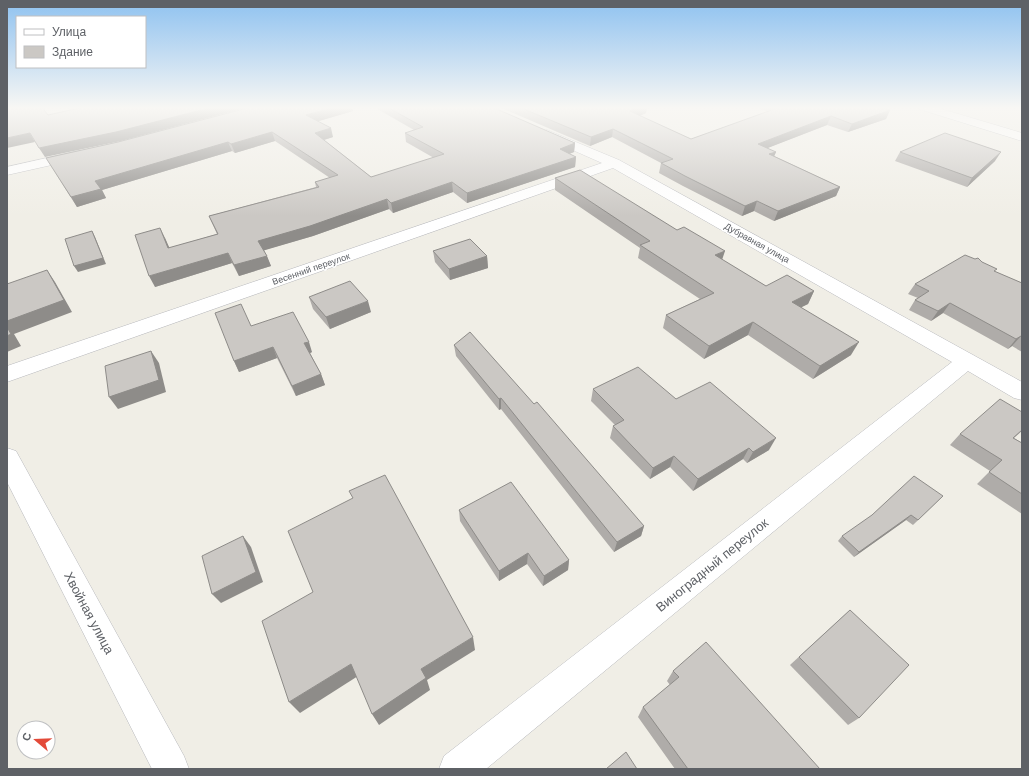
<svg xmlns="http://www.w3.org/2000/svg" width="1029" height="776" font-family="Helvetica,sans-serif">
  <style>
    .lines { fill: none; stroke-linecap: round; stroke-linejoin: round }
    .street-casing { stroke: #b7b8bc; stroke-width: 1 }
    .street { fill: #fff; fill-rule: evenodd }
    .wall { fill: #afaca9 }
    .shaded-wall { fill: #8e8c89 }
    .building { fill: #cbc8c4; stroke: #8e8c89 }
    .labels { text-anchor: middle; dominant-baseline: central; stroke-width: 3; stroke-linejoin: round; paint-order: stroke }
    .far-street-label { font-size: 9px; fill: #5e6166; stroke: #fff }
    .near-street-label { font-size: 13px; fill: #5e6166; stroke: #fff }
  </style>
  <rect width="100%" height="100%" fill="#f0eee6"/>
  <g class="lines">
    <g class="street-casing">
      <g id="street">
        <polygon points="917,107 935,107 1022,133 1022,141 919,109"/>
        <polygon points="547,130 619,160 1022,382 1022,400 1014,398 968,371 486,769 439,769 444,756 952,362 613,168 7,382 7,366 602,163 543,137 541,134"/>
        <polygon points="78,151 83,152 85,155 83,158 7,175 7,167"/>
        <polygon points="7,448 16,451 184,756 189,769 152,769 7,482"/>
      </g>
    </g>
    <use href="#street" class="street"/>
  </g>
  <g class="wall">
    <polygon points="374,107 492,107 575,143 574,152 569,154 576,157 575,167 467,203 453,192 393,213 389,209 313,236 264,250 271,266 239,276 232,263 155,287 165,238 169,248 217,234 209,216 316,187 315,182 330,178 275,141 235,153 232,151 102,190 106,198 77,207 46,158 118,142 353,111 318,121 333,137 324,140 371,177 434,158 406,142 405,133 414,130"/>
    <polygon points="499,107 647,107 646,113 640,116 691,139 768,112 756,107 881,107 890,110 886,119 848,132 827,125 767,148 776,152 774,156 840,187 836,196 774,221 754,211 742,216 683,186 659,173 661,163 612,137 590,146"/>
    <polygon points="900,152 995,161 967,187 895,161"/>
    <polygon points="555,178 722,260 766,286 814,291 808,304 801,307 851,355 813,379 748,335 704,359 663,328 666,315 700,299 638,258 640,248 555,190"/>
    <polygon points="433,251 487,256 488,268 450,280 435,262"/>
    <polygon points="982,262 995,272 1022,283 1022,352 1012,346 1008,349 943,313 931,321 909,310 915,300 918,298 908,294 915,284"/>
    <polygon points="309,297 371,312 330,329 313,309"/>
    <polygon points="251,326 312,352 310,353 321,374 325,385 296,396 277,358 239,372 234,361"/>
    <polygon points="454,345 644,526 641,536 614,552 501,409 499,410 456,356"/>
    <polygon points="593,389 676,399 769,450 747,463 743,459 693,491 670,467 650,479 610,438 613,426 615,425 591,401"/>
    <polygon points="1022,412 1022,431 1014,438 1022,443 1022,514 977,484 990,471 950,445 960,434"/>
    <polygon points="943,496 913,525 906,520 854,557 838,541 842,536"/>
    <polygon points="459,510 569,560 568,570 543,586 527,564 499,581 460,521"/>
    <polygon points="850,610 859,718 848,725 790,665"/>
    <polygon points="673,671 820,769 675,769 638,717 643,707 670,685 667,681"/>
  </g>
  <g class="shaded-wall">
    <polygon points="213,107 249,107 121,141 45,157 39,148"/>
    <polygon points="336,107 352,107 353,111 309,124 306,115"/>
    <polygon points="641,107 647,107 646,113 629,120 630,111"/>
    <polygon points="890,110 886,119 848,132 852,124"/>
    <polygon points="831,116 827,125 755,153 758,144"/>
    <polygon points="331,128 333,137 317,142 315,133"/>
    <polygon points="613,129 612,137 590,146 591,137"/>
    <polygon points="272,132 275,141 235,153 231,144"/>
    <polygon points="30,133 35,142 7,148 7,138"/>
    <polygon points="228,142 232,151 102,190 106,198 77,207 71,197 95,181"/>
    <polygon points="575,143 574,152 559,158 560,149"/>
    <polygon points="776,152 772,161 769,154"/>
    <polygon points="1001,152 995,161 967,187 972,178"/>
    <polygon points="576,157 575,167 467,203 467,193"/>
    <polygon points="452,182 453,192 393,213 391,203"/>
    <polygon points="840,187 836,196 774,221 778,211"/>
    <polygon points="387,199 389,209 313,236 262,251 258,241"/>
    <polygon points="757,201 754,211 742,216 745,206"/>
    <polygon points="160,228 165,238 174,258 168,248"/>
    <polygon points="92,231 95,237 106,264 78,272 74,266"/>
    <polygon points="725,251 721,263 715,255"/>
    <polygon points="228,253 232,263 155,287 149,276"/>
    <polygon points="267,256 271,266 239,276 234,265"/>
    <polygon points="487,256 488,268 450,280 449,269"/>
    <polygon points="47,270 55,282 72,312 14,334 21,346 7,352 7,321"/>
    <polygon points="814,291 808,304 786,315 792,302"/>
    <polygon points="368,301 371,312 330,329 326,317"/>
    <polygon points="950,303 943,313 931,321 938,311"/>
    <polygon points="753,322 748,335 704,359 709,346"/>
    <polygon points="1021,336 1012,346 1008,349 1016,339"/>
    <polygon points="309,342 312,352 308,354 304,343"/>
    <polygon points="859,342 851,355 813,379 820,366"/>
    <polygon points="273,347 277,358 239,372 234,361"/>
    <polygon points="151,351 159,363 166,392 118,409 109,397"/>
    <polygon points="321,374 325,385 296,396 292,386"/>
    <polygon points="501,398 501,409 499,410 499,399"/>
    <polygon points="776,438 769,450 747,463 753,452"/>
    <polygon points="749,448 743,459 693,491 698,479"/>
    <polygon points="674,456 670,467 650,479 653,468"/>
    <polygon points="911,515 906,520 854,557 859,552"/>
    <polygon points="644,526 641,536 614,552 617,542"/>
    <polygon points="243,536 251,547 263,582 221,603 212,594"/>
    <polygon points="528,553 527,564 499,581 499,571"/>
    <polygon points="569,560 568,570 543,586 544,576"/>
    <polygon points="473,637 475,650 427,680 430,690 379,725 372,714 421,669"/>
    <polygon points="351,664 358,676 300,713 289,702"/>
  </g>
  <g class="building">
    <polygon points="7,107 42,107 48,115 84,107 213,107 116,132 39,148 30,133 7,138"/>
    <polygon points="251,107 336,107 306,115 331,128 315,133 371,177 444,154 405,133 423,127 387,107 492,107 575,143 560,149 576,157 467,193 452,182 391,203 387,199 310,226 258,241 267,256 234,265 228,253 149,276 135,235 160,228 168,248 218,234 209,216 319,187 315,182 338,175 272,132 231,144 228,142 95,181 101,189 71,197 46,158 118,142"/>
    <polygon points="519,107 641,107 630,111 691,139 780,107 881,107 890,110 852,124 831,116 758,144 776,152 769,154 840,187 778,211 757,201 745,206 685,176 661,163 673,159 613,129 591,137"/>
    <polygon points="945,133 1001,152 972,178 900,152"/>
    <polygon points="580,170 677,230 684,227 725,251 715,255 766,286 787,275 814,291 792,302 859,342 820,366 753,322 709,346 666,315 714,293 640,245 650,241 555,178"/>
    <polygon points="92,231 103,258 74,266 65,239"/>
    <polygon points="470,239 487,256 449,269 433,251"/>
    <polygon points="965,255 975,259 978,258 982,262 997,269 994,271 1022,283 1022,337 1021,336 1016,339 950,303 938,311 915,300 929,291 915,284"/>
    <polygon points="47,270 64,300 7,321 7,284"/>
    <polygon points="350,281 368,301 326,317 309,297"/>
    <polygon points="241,304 251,326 293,312 309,342 304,343 321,374 292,386 273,347 234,361 215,313"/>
    <polygon points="7,327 11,334 7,336"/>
    <polygon points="470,332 534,404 537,402 644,526 617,542 501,398 499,399 454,345"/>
    <polygon points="151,351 159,380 109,397 105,366"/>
    <polygon points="638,367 676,399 710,382 776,438 753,452 749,448 698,479 674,456 653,468 613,426 624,420 593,389"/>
    <polygon points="1000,399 1022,412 1022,430 1013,438 1022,443 1022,494 989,472 1002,460 960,434"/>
    <polygon points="385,475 473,637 421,669 426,678 372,714 351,664 289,702 262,621 313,592 288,531 353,498 349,491"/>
    <polygon points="914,476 943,496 918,520 911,515 859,552 842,536 872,515"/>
    <polygon points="511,482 569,560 544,576 528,553 499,571 459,510"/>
    <polygon points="243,536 256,572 212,594 202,556"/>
    <polygon points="850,610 909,665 859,718 799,657"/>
    <polygon points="706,642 820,769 688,769 643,707 679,677 673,671"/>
    <polygon points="626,752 637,769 606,769"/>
  </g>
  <linearGradient id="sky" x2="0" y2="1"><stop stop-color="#8fc2f0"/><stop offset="0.5" stop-color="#f8f7f4"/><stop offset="1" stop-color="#f8f7f4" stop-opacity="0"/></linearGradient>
  <rect width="1029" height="216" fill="url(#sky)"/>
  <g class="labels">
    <g class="far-street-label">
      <text transform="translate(757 243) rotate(29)">Дубравная улица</text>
      <text transform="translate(311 269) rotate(-19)">Весенний переулок</text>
    </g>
    <g class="near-street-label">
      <text transform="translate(712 565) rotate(-39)">Виноградный переулок</text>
      <text transform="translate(89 613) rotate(62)">Хвойная улица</text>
    </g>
  </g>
  <rect width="1029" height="776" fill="none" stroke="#5e6166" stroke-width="16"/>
  <rect x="16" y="16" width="130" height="52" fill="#ffffff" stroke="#bfc0c2"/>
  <rect x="24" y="29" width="20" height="6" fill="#ffffff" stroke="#bfc0c2"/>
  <text x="52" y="36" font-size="12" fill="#5e6166">Улица</text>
  <rect x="24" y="46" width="20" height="12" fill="#cbc8c4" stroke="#bfc0c2"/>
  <text x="52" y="56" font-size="12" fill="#5e6166">Здание</text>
  <g transform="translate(36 740) rotate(289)"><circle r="19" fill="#ffffff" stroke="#bfc0c2"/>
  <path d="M0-3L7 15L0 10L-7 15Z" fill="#e34a39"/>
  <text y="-6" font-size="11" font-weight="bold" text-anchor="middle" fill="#5e6166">С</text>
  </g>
</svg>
